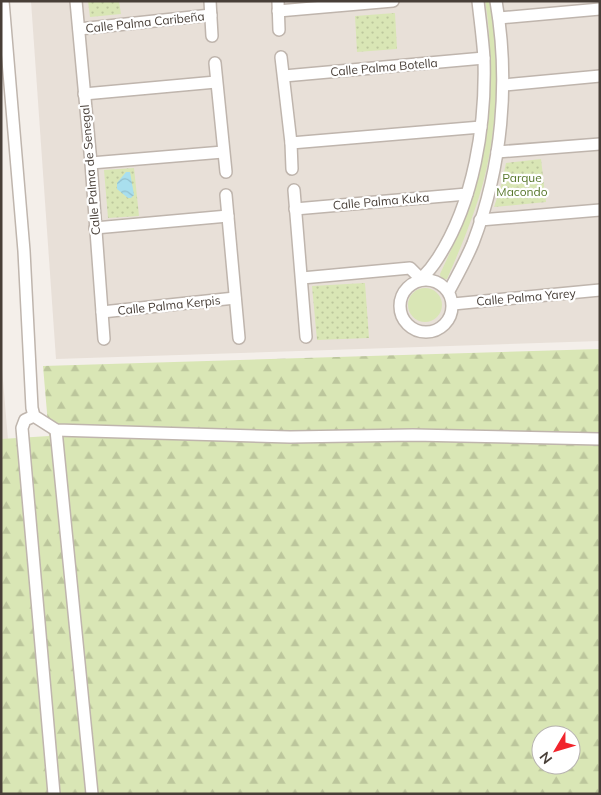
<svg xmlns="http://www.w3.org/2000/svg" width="601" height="795" font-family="Mulish,sans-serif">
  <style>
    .residential { fill: #e8e0d8 }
    .grass { fill: #d9e6b5 }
    .forest { fill: url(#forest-firs); fill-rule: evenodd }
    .park { fill: url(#park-dots) }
    .water { fill: url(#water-waves) }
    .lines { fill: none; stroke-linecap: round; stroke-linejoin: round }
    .minor-casing { stroke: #bfb5ad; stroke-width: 14 }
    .minor { stroke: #fff; stroke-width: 11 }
    .labels { text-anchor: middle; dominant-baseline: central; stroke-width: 4.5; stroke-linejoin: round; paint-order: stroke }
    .street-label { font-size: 12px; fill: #483f38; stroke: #fff }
    .park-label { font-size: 12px; fill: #58782d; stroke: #fff }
  </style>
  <defs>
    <pattern id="forest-firs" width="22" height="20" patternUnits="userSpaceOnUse" patternTransform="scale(1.25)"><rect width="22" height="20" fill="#d9e6b5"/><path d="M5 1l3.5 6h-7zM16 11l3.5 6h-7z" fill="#bcc69c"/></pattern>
    <pattern id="park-dots" width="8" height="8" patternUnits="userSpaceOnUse" patternTransform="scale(1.25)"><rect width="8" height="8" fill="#d9e6b5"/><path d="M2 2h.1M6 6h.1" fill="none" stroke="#bcc69c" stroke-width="1.8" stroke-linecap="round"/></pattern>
    <pattern id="water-waves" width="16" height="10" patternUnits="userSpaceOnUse" patternTransform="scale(1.25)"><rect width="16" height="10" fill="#a9dfee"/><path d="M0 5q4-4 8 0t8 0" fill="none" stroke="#93c0cd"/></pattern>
  </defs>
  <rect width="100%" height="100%" fill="#f4efea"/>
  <g class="residential">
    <polygon points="31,1 600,1 600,341 56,359"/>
    <polygon points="1,357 8,440 1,439"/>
  </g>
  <g class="grass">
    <path d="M485,1h5c11,62 8,136 -11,196 -9,28 -20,55 -32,82l-6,1 -1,-6c12,-26 24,-51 33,-78 7,-21 9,-43 11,-64 5,-44 9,-87 1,-131z"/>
    <circle cx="425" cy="305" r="17"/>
  </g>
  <path class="forest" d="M600,349v445h-599v-355l48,-3 -6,-70zM541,735h30v30h-30z"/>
  <g class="park">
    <polygon points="88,1 119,1 121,14 90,17"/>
    <polygon points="395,13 397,49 357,52 355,16"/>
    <polygon points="541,159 546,202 494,207 501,186 506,163"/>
    <polygon points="134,168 139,216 108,218 104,170"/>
    <polygon points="365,283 369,338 317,340 312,286"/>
  </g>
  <polygon class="water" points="126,172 130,172 134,195 131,198 128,198 117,189 117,183"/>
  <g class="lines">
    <g class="minor-casing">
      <g id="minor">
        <polyline points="3,1 24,251 32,408 34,416 56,430 290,437 413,435 600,439"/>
        <polyline points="76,1 91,163 104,339"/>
        <polyline points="210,1 212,36"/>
        <polyline points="278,1 279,30"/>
        <polyline points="278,11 393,1"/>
        <polyline points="499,18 600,9"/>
        <polyline points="79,29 211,15"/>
        <polyline points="281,57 291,143 292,169"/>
        <polyline points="215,63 226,172"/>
        <polyline points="284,76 484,58"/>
        <polyline points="504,85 600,76"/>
        <polyline points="84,94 216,82"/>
        <polyline points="291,143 481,127"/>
        <polyline points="497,152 600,144"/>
        <polyline points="91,163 223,152"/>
        <polyline points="294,190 306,337"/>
        <polyline points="226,195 239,338"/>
        <polyline points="295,209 467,194"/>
        <polyline points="480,220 600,210"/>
        <polyline points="95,228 228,216"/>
        <path d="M302,278l108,-10 11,11c6,-6 12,-13 17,-21 36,-56 48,-133 46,-199 -1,-19 -4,-39 -6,-58"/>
        <circle cx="426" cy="306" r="26"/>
        <path d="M449,291c8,-15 17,-31 24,-48 29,-76 37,-161 23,-242"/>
        <polyline points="453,304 600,290"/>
        <polyline points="102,312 235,298"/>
        <polyline points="34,416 25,420 22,428 54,794"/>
        <polyline points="56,430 92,794"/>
      </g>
    </g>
    <use href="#minor" class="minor"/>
  </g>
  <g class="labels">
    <g class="street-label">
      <text transform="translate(145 22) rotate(-6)">Calle Palma Caribeña</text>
      <text transform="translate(384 67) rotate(-5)">Calle Palma Botella</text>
      <text transform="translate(90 170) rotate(-95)">Calle Palma de Senegal</text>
      <text transform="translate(381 201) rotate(-5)">Calle Palma Kuka</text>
      <text transform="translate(526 297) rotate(-5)">Calle Palma Yarey</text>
      <text transform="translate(169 305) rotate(-6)">Calle Palma Kerpis</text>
    </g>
    <g class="park-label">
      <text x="522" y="177">Parque<tspan x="522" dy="14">Macondo</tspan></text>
    </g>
  </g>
  <rect width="601" height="795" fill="none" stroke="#483f38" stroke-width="5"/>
  <g transform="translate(556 750) rotate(232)"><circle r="24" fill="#ffffff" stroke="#b6b2af"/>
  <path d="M0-4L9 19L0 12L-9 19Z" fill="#f1242c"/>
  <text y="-8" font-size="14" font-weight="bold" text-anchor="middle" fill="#483f38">N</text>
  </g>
</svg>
